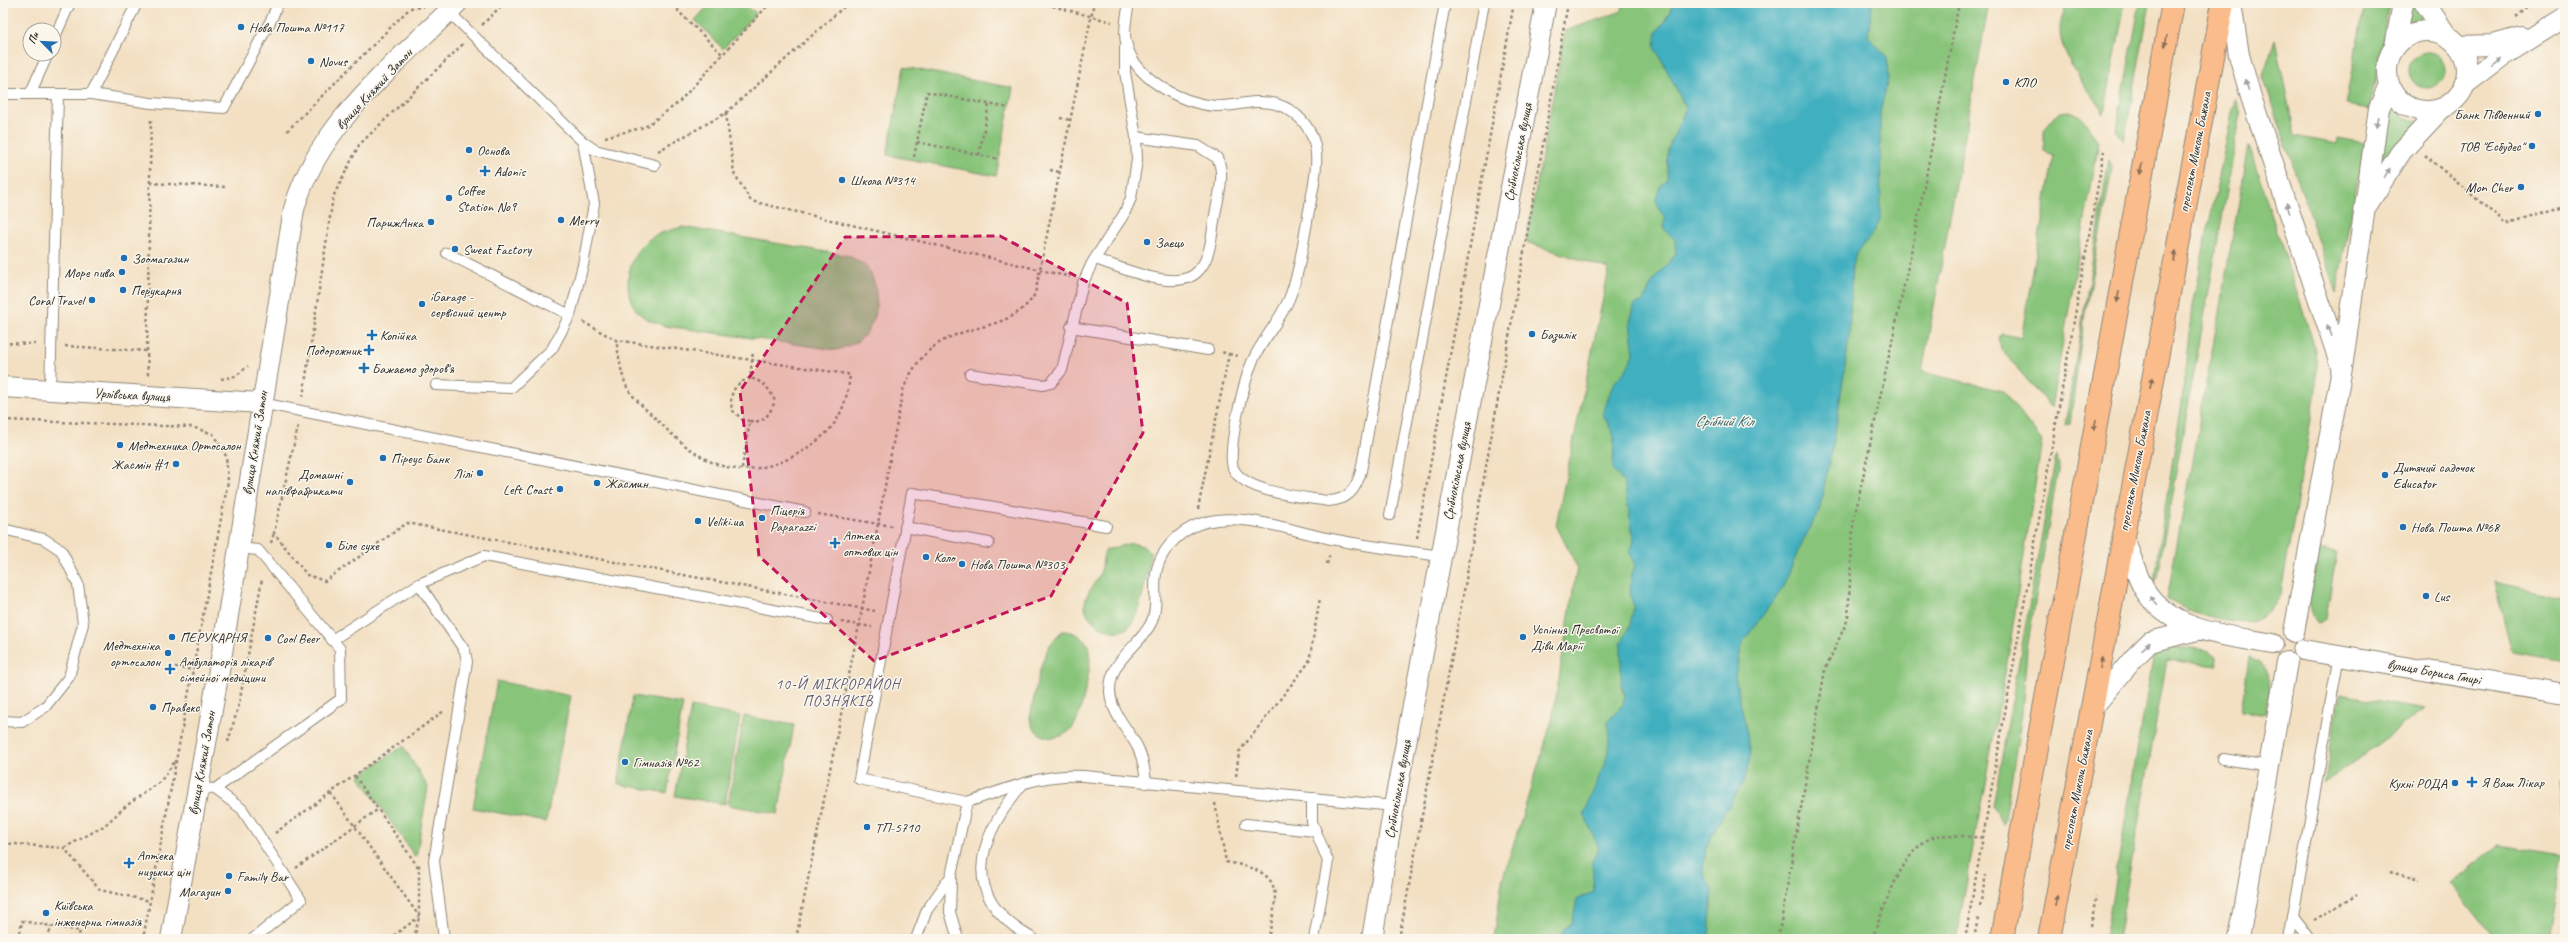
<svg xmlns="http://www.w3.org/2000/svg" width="2568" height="942" font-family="Caveat,sans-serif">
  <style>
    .green { fill: #88c47a; stroke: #5a7852 }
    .water { fill: #41afbf; stroke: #366d75 }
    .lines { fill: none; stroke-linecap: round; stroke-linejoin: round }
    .lane-casing { stroke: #8f8677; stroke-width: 12 }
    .street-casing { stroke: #8f8677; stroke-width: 22 }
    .highway-casing { stroke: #8f8677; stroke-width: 24 }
    .path { stroke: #8f8677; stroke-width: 2.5; stroke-dasharray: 3 3; stroke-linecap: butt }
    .lane { stroke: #fff; stroke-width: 10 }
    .street { stroke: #fff; stroke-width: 20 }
    .highway { stroke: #f9bc8a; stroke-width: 22 }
    .oneway { fill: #886c56 }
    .oneway2 { fill: #a0a0a0 }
    .marked { fill: #c2185b; fill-opacity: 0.2; stroke: #c2185b; stroke-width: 3; stroke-dasharray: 8 5; stroke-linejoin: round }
    .poi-dot { fill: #1f6fb2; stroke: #fbf7ec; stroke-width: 1.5 }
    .labels { text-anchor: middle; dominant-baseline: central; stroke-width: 3; stroke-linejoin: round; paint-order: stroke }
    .poi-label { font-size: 14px; fill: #2b2b2b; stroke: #fbf7ec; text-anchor: start }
    .street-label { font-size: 14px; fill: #2b2b2b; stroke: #fbf7ec }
    .water-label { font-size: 15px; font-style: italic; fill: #346066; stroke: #fbf7ec }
    .neighbourhood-label { font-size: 15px; letter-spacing: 1px; fill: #5e5a74; stroke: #fbf7ec }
  </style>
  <rect width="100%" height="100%" fill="#fbf7ec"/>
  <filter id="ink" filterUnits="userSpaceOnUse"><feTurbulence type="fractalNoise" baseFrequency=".025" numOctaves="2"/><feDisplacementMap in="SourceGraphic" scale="8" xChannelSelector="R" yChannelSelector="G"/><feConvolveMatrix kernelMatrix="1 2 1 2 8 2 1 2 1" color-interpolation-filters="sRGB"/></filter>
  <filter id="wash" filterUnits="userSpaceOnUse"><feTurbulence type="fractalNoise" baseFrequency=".012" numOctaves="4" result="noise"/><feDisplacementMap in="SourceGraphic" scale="16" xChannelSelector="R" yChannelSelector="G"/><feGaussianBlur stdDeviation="0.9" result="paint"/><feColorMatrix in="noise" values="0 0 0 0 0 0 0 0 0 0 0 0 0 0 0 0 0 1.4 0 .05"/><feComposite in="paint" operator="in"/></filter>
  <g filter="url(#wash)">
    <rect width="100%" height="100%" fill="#f3e0c3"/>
    <g class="green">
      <polygon points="711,3 743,3 756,13 723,49 695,20"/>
      <polygon points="1623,3 1989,3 1922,372 2003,391 2042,441 2006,669 1956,939 1494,939 1502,881 1552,720 1577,567 1556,525 1609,269 1526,242 1565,31 1622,11"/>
      <path d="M2066,3h59l-21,111c-14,-22 -44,-57 -44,-84 0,-9 4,-18 6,-27z"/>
      <polygon points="2140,3 2150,3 2124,141 2116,130"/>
      <polygon points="2365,3 2389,3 2370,109 2345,105"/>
      <polygon points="2406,3 2416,3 2423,19 2409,23"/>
      <polygon points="2275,40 2295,136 2337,144 2338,138 2365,143 2336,293 2263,76"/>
      <circle cx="2427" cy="70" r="18"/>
      <polygon points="904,67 1013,88 996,176 887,155"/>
      <polygon points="2235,99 2241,113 2157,577 2153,584 2181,409 2192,305"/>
      <polygon points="2389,104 2404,117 2419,122 2377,173"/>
      <polygon points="2069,111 2081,116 2099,142 2051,408 2001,349 1999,337 2003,334 2021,338 2054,155 2044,151 2044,130 2059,112"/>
      <path d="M2249,146l65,199 3,22 -1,24 -35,202c-6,9 -12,19 -22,25 -21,11 -75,-7 -92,-19z"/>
      <polygon points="2109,160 2112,169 2085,313 2070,423 2065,425"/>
      <path d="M683,227l167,29c5,4 15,8 18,13 14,20 10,58 -10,72 -6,4 -14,6 -21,9l-172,-24c-7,-3 -17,-5 -23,-10 -22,-18 -16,-57 4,-74 9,-9 25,-12 37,-15z"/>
      <polygon points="2056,456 2059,465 2027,649 2022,714 2004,825 1993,806"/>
      <path d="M1132,543l11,3 8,7c-3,17 -10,56 -19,70 -13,20 -49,0 -47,-20 1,-11 11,-20 15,-30 4,-8 1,-15 6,-23z"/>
      <path d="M2318,549l19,3 -11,66 -6,4c-21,-6 -5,-56 -2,-73z"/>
      <polygon points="2494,582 2558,596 2565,588 2565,660 2512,651"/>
      <path d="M1063,631c11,0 26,8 27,21 2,14 -9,64 -17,75 -13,17 -41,13 -43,-10 6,-26 10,-71 33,-86z"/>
      <polygon points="2170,646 2207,651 2216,658 2217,666 2167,660 2118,939 2105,939 2154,653"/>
      <path d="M2249,658c28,10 21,33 16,57l-24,-4z"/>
      <polygon points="497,681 571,696 546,822 473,808"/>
      <polygon points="2340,694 2425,709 2324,784"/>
      <polygon points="633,696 683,704 667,793 618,784"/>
      <polygon points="691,707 740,716 725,804 675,796"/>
      <polygon points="744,716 794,725 778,814 728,805"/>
      <polygon points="403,746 428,787 416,858 359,776"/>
      <polygon points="2565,774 2565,829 2558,786"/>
      <polygon points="2499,845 2562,855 2547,939 2494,939 2450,883"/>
    </g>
    <path class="water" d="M1673,3h199l-4,33 19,21 1,22 -8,34 1,102c-5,24 -24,29 -29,51l-3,73 -15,101 -15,71 -20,38 -17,40 -39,53 -8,34 16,77 -7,29 -28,45 -10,22 -3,23 9,18 -3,49h-150l6,-11 7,-5 5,-24 17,-7 -2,-31 7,-12 -15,-35 25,-62 -1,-31 15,-17 2,-7 -4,-15v-38l9,-20 4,-17 -4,-12 1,-18 4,-11 -5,-13 4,-12 -10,-58 -11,-13 1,-34 -11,-22 10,-30 13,-14 8,-16 -4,-32 5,-18 9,-3 9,-21 23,-26 -1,-14 -11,-11 1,-12 -6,-7 -3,-11 4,-12 7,-8 1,-30 18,-41 -31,-61 2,-15 9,-12z"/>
  </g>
  <g filter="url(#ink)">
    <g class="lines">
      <g class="lane-casing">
        <g id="lane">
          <path d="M1129,3c-2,11 -6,28 -3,39 7,36 55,61 89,64 14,1 26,-3 40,-4 37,-2 64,26 61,63 -1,19 -6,38 -9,57 -5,26 -8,53 -18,77 -9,21 -25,39 -35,59 -9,18 -29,97 -20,112 13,23 70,27 94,31 20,-1 28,-11 33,-30l84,-468"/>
          <polyline points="448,11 583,142 595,150 655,165"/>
          <polyline points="54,39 70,3"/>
          <polyline points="3,94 91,94 151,103 224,108 272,18 278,3"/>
          <polyline points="30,94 48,54"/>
          <polyline points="91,94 137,3"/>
          <polyline points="447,253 570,315"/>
          <path d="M1095,259c26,8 84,36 104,11 12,-13 13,-38 16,-55 3,-18 11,-41 2,-57l-19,-12 -62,-9"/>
          <polyline points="1071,327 1208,350"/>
          <polyline points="970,374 1043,385 1051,383 1062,370 1083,283 1092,263 1124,214 1131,198 1137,160 1136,137 1125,72 1125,48"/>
          <polyline points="436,385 511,388 552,349 570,315 583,265 594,204 583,142"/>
          <polyline points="50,390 58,95"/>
          <polyline points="261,403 805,512"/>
          <polyline points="1390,515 1484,3"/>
          <polyline points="905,527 989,543"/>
          <polyline points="3,529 44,539 61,550 78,584 83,624 69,677 45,707 22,722 3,721"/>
          <polyline points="419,584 465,651 467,662 434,861 444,939"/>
          <polyline points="332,640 419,584 484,556 827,620"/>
          <polyline points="2223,759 2271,766"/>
          <path d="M1146,783c-1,-13 -3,-24 -8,-35 -10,-20 -26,-33 -28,-56 -1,-34 30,-44 42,-71 9,-22 -5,-43 13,-70 39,-57 114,-22 166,-12 36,7 73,12 110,17"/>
          <path d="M1022,785c-47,56 -63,114 12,154"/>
          <polyline points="198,788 215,789 341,699 340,649 258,550 238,548"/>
          <polyline points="215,789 242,809 301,900 253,939"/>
          <polyline points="1312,798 1312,822 1328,861 1314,939"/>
          <polyline points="967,802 859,779 912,493 1106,526"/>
          <polyline points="1246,824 1315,831"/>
          <polyline points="951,880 950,912 958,939"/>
          <polyline points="2293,917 2310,939"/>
          <path d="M916,939l11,-29 24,-34 16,-74c42,-13 73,-29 117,-26l310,30"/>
          <polyline points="2289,939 2339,655"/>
        </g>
      </g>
      <g class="street-casing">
        <g id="street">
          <polyline points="2231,3 2239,55 2251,97 2341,366"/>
          <polyline points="2425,3 2447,36"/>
          <circle cx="2427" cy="71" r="40"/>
          <polyline points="2395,46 2403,3"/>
          <polyline points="2459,46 2493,45 2521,37"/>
          <polyline points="2464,85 2501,57 2565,17"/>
          <polyline points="2367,205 2401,152 2441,109"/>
          <polyline points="3,387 261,403"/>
          <path d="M2123,535c7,17 12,38 21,54 27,44 83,46 129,55"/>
          <polyline points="2294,632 2342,368 2379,108 2389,86"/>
          <polyline points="2303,650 2565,694"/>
          <polyline points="2093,707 2134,658 2150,642 2197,630"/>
          <path d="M171,939l49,-274 74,-456c24,-85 102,-145 163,-206"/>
          <polyline points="1372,939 1394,806 1546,3"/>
          <polyline points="2239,939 2287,662"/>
        </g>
      </g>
      <g class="highway-casing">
        <g id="highway">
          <polyline points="2002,939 2173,3"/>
          <polyline points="2049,939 2223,3"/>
        </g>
      </g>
      <g class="path">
        <polyline points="679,3 678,11 723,55"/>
        <polyline points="1041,3 1112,22"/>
        <polyline points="2516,17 2534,3"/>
        <polyline points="482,25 504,3"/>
        <polyline points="726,113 734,173 751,201 1070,277"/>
        <polyline points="1060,118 1070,120"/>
        <polyline points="287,131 410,8 423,7"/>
        <polyline points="605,137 645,127 678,103 770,3"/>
        <polyline points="917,142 999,159"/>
        <polyline points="658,151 726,113 848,3"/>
        <polyline points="979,155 989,104"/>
        <polyline points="2425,155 2506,224 2565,206"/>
        <polyline points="914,157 927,92 1009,108"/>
        <polyline points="1050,170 1060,172"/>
        <polyline points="150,183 226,187"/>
        <path d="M583,322l33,18c3,15 4,31 10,45 7,14 19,23 30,34 20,20 46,44 75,49 35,6 73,-13 97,-37 14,-14 20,-36 22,-56l-3,-1 -231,-34"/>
        <polyline points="3,343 36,344"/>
        <polyline points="65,346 147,351"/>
        <polyline points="1229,354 1239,356"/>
        <polyline points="148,375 147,351 151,117"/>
        <polyline points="221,379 236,376 248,366"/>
        <polyline points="303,397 333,197 359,145 463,44"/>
        <polyline points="3,420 192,427 213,434 226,456 228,481 143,939"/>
        <path d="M750,421c15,3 20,-8 25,-20 -6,-13 -11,-19 -25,-23"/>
        <polyline points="298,426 274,533 307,575 325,581 407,523 875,611"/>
        <path d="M742,468l8,-47 -7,-1 -11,-10c-3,-17 2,-26 18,-32l3,-26"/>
        <polyline points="1198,509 1229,354 1221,352"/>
        <polyline points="818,514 892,526"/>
        <polyline points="1417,538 1514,3"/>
        <polyline points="271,543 274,533"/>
        <polyline points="1327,564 1330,553"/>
        <polyline points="841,622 872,627"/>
        <polyline points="175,667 193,670"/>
        <polyline points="228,742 239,704 262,579"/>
        <polyline points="355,776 418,867"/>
        <polyline points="1236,776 1239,752 1309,662 1320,598"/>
        <polyline points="331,793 419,916"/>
        <path d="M1215,803l11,59c58,10 53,27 42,77"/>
        <polyline points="275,833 444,711"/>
        <polyline points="3,843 64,848 100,890 150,901"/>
        <polyline points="64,848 104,826 126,806 160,782 176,760"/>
        <polyline points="296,868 377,810"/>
        <polyline points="2390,872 2420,880"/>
        <polyline points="1980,906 1986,875"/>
        <polyline points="2314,920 2357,895"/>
        <polyline points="2091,926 2096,896"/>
        <polyline points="19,939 22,921 80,931 78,939"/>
        <polyline points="48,939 51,926"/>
        <polyline points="389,939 419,917"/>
        <polyline points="414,939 419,917 419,864"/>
        <path d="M796,939l63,-314 44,-235c33,-83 100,-44 132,-96l59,-291"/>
        <polyline points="1399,939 1464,591 1568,3"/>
        <polyline points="1778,939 1825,670 1848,619 1853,524 1915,234 1959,3"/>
        <path d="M1872,939c11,-28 32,-98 66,-103 15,-2 32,1 47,2"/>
        <polyline points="1965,939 2104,151"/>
        <polyline points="1974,939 1978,918"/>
        <polyline points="2088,939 2089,937"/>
      </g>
      <use href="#lane" class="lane"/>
      <use href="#street" class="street"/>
      <use href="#highway" class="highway"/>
    </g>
    <defs><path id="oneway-solid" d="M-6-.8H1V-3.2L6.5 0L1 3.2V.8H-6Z"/></defs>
    <g class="oneway">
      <use href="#oneway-solid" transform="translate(2166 41) rotate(101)"/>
      <use href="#oneway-solid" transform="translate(2141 169) rotate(101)"/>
      <use href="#oneway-solid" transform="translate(2175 256) rotate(-79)"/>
      <use href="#oneway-solid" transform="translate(2118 297) rotate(100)"/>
      <use href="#oneway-solid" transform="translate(2151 383) rotate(-79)"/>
      <use href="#oneway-solid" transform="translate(2095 425) rotate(100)"/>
      <use href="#oneway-solid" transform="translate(2101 663) rotate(-80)"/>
      <use href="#oneway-solid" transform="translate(2056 901) rotate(-79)"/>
    </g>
    <g class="oneway2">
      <use href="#oneway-solid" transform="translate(2496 62) rotate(-37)"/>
      <use href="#oneway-solid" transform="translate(2247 85) rotate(-106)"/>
      <use href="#oneway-solid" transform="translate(2377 122) rotate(99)"/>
      <use href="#oneway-solid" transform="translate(2387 173) rotate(-57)"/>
      <use href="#oneway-solid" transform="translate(2288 208) rotate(-108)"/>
      <use href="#oneway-solid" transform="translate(2329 331) rotate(-109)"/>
      <use href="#oneway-solid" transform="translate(2154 601) rotate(-129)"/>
      <use href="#oneway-solid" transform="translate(2146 646) rotate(-41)"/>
    </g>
  </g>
  <path class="marked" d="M1000,236l127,67 16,130 -92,163 -177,65 -115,-105 -19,-165 105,-154z"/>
  <g class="poi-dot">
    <circle cx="241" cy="27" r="4"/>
    <circle cx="311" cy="61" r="4"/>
    <circle cx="2006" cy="82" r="4"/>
    <circle cx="2538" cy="114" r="4"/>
    <circle cx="2532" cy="146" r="4"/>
    <circle cx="469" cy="150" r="4"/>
    <path d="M483 165h4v4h4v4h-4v4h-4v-4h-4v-4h4z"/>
    <circle cx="842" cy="180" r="4"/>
    <circle cx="2521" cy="187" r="4"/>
    <circle cx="449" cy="198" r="4"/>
    <circle cx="561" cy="220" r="4"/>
    <circle cx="431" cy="222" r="4"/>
    <circle cx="1147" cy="242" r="4"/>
    <circle cx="455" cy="249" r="4"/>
    <circle cx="124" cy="258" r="4"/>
    <circle cx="122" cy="272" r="4"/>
    <circle cx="123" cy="290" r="4"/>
    <circle cx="92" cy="300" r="4"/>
    <circle cx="422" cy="304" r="4"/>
    <circle cx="1532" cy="334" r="4"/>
    <path d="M370 329h4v4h4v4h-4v4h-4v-4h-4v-4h4z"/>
    <path d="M367 344h4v4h4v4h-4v4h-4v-4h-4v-4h4z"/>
    <path d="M362 362h4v4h4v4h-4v4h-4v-4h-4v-4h4z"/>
    <circle cx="120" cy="445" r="4"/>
    <circle cx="383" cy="458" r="4"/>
    <circle cx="176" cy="464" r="4"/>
    <circle cx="480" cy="473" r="4"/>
    <circle cx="2385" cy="475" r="4"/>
    <circle cx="350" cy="482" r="4"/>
    <circle cx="597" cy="483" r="4"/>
    <circle cx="560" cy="489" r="4"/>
    <circle cx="762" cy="518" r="4"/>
    <circle cx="698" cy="521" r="4"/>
    <circle cx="2403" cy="527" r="4"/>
    <path d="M833 537h4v4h4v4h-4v4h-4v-4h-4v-4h4z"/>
    <circle cx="329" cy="545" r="4"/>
    <circle cx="926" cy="557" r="4"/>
    <circle cx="962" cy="564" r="4"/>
    <circle cx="2426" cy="596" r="4"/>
    <circle cx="172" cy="637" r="4"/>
    <circle cx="1523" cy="637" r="4"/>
    <circle cx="268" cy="638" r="4"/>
    <circle cx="168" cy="653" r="4"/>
    <path d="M168 663h4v4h4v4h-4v4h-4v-4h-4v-4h4z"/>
    <circle cx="153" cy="707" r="4"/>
    <circle cx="625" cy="762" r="4"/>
    <path d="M2470 776h4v4h4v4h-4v4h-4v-4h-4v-4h4z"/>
    <circle cx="2455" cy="783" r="4"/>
    <circle cx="867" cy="827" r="4"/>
    <path d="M127 857h4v4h4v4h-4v4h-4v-4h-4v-4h4z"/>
    <circle cx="229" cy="876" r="4"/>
    <circle cx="228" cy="891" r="4"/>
    <circle cx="46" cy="913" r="4"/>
  </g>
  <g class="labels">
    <g class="poi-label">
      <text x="249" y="27">Нова Пошта №117</text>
      <text x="319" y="61">Novus</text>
      <text x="2014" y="82">КЛО</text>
      <text x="2530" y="114" text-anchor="end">Банк Південний</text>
      <text x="2524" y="146" text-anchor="end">ТОВ "Есбудес"</text>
      <text x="477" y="150">Основа</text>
      <text x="494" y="171">Adonis</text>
      <text x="850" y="180">Школа №314</text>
      <text x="2513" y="187" text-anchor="end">Mon Cher</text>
      <text x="457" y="190">Coffee<tspan x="457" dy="16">Station No9</tspan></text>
      <text x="569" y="220">Merry</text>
      <text x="423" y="222" text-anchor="end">ПарижАнка</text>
      <text x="1155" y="242">Заєць</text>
      <text x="463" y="249">Sweat Factory</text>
      <text x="132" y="258">Зоомагазин</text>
      <text x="114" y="272" text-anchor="end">Море пива</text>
      <text x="131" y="290">Перукарня</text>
      <text x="430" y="296">iGarage -<tspan x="430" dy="16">сервісний центр</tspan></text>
      <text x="84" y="300" text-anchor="end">Coral Travel</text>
      <text x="1540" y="334">Базилік</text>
      <text x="380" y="335">Копійка</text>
      <text x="361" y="350" text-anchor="end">Подорожник</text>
      <text x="372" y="368">Бажаємо здоров'я</text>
      <text x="128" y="445">Медтехника Ортосалон</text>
      <text x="391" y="458">Піреус Банк</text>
      <text x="168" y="464" text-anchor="end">Жасмін #1</text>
      <text x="2393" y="467">Дитячий садочок<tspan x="2393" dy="16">Educator</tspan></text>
      <text x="472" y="473" text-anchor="end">Лілі</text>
      <text x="342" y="474" text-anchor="end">Домашні<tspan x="342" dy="16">напівфабрикати</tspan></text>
      <text x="605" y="483">Жасмин</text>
      <text x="552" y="489" text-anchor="end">Left Coast</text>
      <text x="770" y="510">Піцерія<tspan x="770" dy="16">Paparazzi</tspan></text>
      <text x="706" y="521">Veliki.ua</text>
      <text x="2411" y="527">Нова Пошта №68</text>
      <text x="843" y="535">Аптека<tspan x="843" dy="16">оптових цін</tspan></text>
      <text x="337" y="545">Біле сухе</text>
      <text x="934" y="557">Коло</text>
      <text x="970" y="564">Нова Пошта №303</text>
      <text x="2434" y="596">Lus</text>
      <text x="1531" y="629">Успіння Пресвятої<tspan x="1531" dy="16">Діви Марії</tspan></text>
      <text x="180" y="637">ПЕРУКАРНЯ</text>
      <text x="276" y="638">Cool Beer</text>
      <text x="160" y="645" text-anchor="end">Медтехніка<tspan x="160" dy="16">ортосалон</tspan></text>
      <text x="179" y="661">Амбулаторія лікарів<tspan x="179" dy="16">сімейної медицини</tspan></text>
      <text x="161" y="707">Правекс</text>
      <text x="633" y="762">Гімназія №62</text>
      <text x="2481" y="782">Я Ваш Лікар</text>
      <text x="2447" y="783" text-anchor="end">Кухні РОДА</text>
      <text x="875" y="827">ТП-5710</text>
      <text x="137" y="855">Аптека<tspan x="137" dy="16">низьких цін</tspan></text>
      <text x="237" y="876">Family Bar</text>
      <text x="220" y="891" text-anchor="end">Магазин</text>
      <text x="54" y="905">Київська<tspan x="54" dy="16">інженерна гімназія</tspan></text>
    </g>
    <g class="street-label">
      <text transform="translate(374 89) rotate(-47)">вулиця Княжий Затон</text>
      <text transform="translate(1518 152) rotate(-79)">Срібнокільська вулиця</text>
      <text transform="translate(2195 152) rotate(-79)">проспект Миколи Бажана</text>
      <text transform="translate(132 395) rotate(3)">Урлівська вулиця</text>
      <text transform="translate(255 443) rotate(-81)">вулиця Княжий Затон</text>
      <text transform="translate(1457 471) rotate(-79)">Срібнокільська вулиця</text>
      <text transform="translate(2135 471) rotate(-79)">проспект Миколи Бажана</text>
      <text transform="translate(2434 672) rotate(10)">вулиця Бориса Гмирі</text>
      <text transform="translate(202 763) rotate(-80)">вулиця Княжий Затон</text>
      <text transform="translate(1398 789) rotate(-80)">Срібнокільська вулиця</text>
      <text transform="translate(2077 790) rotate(-79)">проспект Миколи Бажана</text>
    </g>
    <g class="water-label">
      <text x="1724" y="421">Срібний Кіл</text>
    </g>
    <g class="neighbourhood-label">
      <text x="838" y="684">10-Й МІКРОРАЙОН<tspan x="838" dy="17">ПОЗНЯКІВ</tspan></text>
    </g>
  </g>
  <rect width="2568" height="942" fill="none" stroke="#fbf7ec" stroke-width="16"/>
  <g transform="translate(42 42) rotate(294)"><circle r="19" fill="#fbf7ec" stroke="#a8a59f"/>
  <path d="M0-3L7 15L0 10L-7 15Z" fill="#1f6fb2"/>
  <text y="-6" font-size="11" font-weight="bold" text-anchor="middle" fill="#2b2b2b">Пн</text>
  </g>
</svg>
